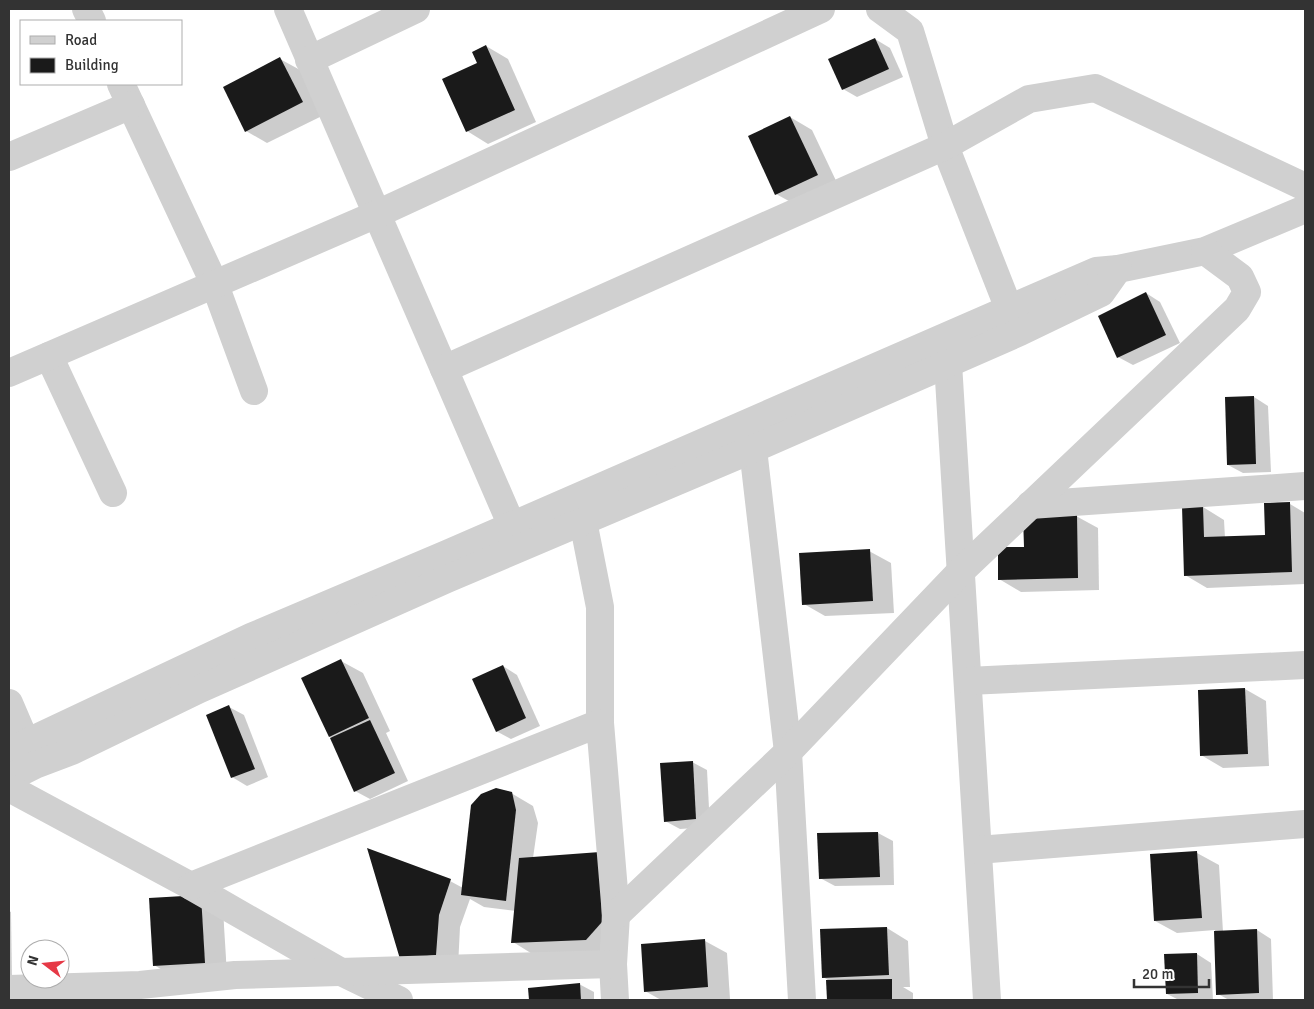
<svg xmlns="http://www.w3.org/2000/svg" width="1314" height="1009" font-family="Signika,sans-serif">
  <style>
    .shadow { fill: #0003 }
    .building { fill: #1a1a1a }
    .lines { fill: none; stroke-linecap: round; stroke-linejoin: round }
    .street { stroke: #d0d0d0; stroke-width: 28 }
  </style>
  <rect width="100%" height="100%" fill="#fff"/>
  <g class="shadow">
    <polygon points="875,39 890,48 903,77 857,97 843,89"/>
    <polygon points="486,46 508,59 536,122 488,144 467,131 478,64"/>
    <polygon points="280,59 302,71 324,115 267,143 246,131"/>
    <polygon points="790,117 812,130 839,187 798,206 776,194"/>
    <polygon points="1146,293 1160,302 1180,343 1133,365 1118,357"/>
    <polygon points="1254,397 1268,406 1271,472 1243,473 1228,465"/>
    <polygon points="1290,504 1305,513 1305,584 1207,588 1185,575 1203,507 1224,520 1225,538 1266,537"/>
    <polygon points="1076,516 1098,528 1099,590 1021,592 999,579 1025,548"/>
    <polygon points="869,551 891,563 894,613 825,616 804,604"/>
    <polygon points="341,661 363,673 390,731 386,733 408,781 370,799 355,791 333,738 330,737 303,679"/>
    <polygon points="503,666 517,675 540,726 511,739 496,731"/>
    <polygon points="1245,689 1266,701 1269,766 1223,768 1201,755"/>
    <polygon points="229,707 244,715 268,777 247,786 232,777"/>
    <polygon points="692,762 707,770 710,827 680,829 665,821"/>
    <polygon points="511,793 533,806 538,823 533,858 599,853 608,952 534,955 513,942 516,911 484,907 470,899 460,927 458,967 402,958 450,881 463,888"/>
    <polygon points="878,833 893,841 894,885 835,886 820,878 819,835"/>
    <polygon points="1197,853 1219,865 1223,932 1257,930 1271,939 1273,1000 1229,1000 1218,994 1215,930 1177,933 1155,921"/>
    <polygon points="150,899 223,909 227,975 176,978 154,965"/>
    <polygon points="9,911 11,912 12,980 9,980"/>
    <polygon points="887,928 908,941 910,987 903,987 913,993 913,1000 828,1000 828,980 823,977"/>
    <polygon points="705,941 727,953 730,999 661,1000 645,991"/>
    <polygon points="1197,954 1211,963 1213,1000 1179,1000 1167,994"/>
    <polygon points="579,984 594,992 594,1000 531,1000 530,989"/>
  </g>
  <g class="building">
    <polygon points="875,38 889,69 842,90 828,59"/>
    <polygon points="486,45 515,110 466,132 442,79 477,63 472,52"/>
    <polygon points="280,57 303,102 245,132 223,87"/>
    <polygon points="790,116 818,175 775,195 748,136"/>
    <polygon points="1146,292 1166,335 1117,358 1098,316"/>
    <polygon points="1254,396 1256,464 1227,465 1225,397"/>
    <polygon points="1290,502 1292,572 1184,576 1182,506 1203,506 1204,537 1265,535 1264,503"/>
    <polygon points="1077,515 1078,578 998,580 998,547 1024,547 1023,516"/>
    <polygon points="870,549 873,601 802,605 799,553"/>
    <polygon points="341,659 369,718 329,737 301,678"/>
    <polygon points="503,665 526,718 496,732 472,679"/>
    <polygon points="1245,688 1248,754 1200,756 1198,690"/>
    <polygon points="229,705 255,769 231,778 206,715"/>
    <polygon points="370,720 395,773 354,792 330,738"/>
    <polygon points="693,761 696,819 664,822 660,763"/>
    <polygon points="496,788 512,792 516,810 506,901 461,895 471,805 481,794"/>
    <polygon points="878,832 880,877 819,879 817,833"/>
    <polygon points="367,848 451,879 439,915 436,955 400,959"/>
    <polygon points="1197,851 1202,918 1154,921 1150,854"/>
    <polygon points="600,852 602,922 586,940 511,943 519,858"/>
    <polygon points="201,895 205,963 153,966 149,898"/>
    <polygon points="887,927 889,975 822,978 820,929"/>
    <polygon points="1257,929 1259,993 1216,995 1214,931"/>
    <polygon points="705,939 708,987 644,992 641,944"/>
    <polygon points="1197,953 1198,993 1166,994 1164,954"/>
    <polygon points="892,979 892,1000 827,1000 826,980"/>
    <polygon points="580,983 581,1000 529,1000 528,988"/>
  </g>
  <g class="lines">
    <g class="street">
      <polyline points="86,9 92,21"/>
      <polyline points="288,9 444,369"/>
      <polyline points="880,9 910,31 945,146 1009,309"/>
      <polyline points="309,60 416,9"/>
      <polyline points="121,84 215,285 254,391"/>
      <polyline points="9,157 131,105"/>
      <polyline points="49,356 113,493"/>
      <polyline points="948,363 987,1000"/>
      <polyline points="9,373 377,214 821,9"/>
      <polyline points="753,449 788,752 802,1000"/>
      <polyline points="1030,505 1305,486"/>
      <polyline points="583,521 600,607 600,723"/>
      <polyline points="512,526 444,369 945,146 1029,99 1095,88 1305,187"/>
      <polyline points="968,681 1305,665"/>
      <polyline points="9,703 33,759"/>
      <polyline points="9,751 251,637 447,554 1096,271 1118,269 1205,251 1305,209"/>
      <polyline points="9,778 35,765 72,751 200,689 447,579 753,449 1020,332 1101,293 1118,269"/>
      <polyline points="9,788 191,886 341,972 399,1000"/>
      <polyline points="978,850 1305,824"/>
      <polyline points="191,886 600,723 616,915 613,964 615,1000"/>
      <polyline points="616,915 788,752 960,572 1237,309 1247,292 1240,277 1205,251"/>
      <polyline points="9,989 140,985 235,975 613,964"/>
    </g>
  </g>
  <rect width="1314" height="1009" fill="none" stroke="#333333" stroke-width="20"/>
  <rect x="20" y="20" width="162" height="65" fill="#ffffff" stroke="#adadad"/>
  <rect x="30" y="36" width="25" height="8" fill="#d0d0d0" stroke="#adadad"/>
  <text x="65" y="45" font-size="15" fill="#333333">Road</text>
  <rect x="30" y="58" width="25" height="15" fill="#1a1a1a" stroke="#adadad"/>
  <text x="65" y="70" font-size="15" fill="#333333">Building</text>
  <g transform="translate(45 964) rotate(286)"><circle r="24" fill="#ffffff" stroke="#adadad"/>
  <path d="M0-4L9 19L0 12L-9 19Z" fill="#e63946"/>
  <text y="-8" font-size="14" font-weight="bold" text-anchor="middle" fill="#333333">N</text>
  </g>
  <path d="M1134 979v8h75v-8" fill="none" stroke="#333333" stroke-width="2.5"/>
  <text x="1142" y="979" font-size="15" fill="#333333" stroke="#ffffff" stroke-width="4" paint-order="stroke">20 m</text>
</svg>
